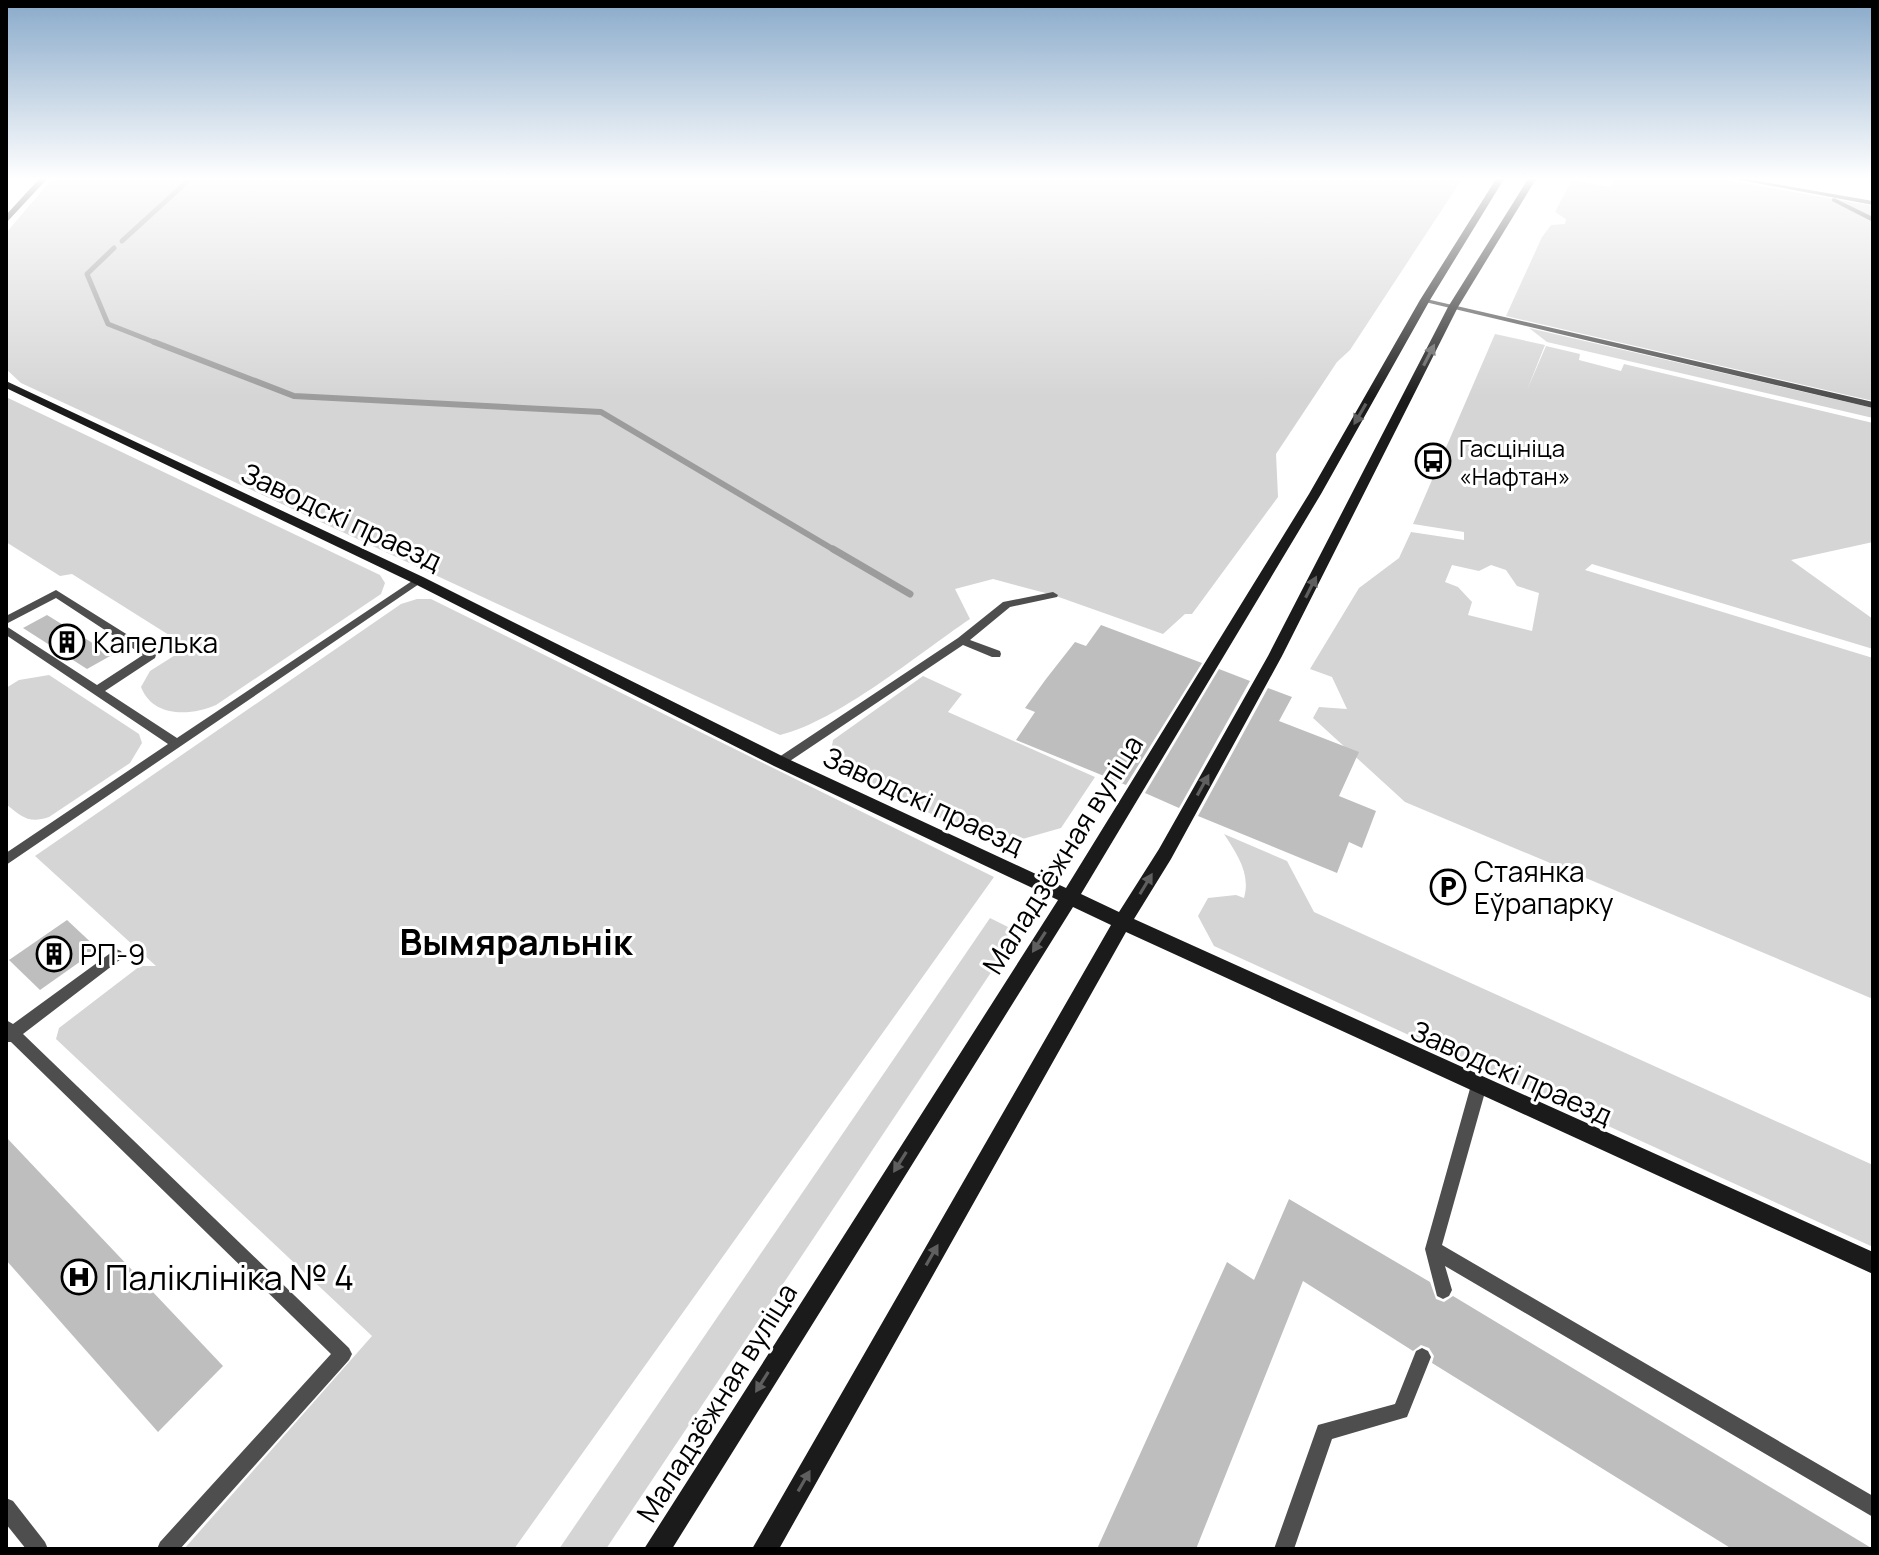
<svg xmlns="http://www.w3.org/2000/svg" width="1879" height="1555" font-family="Manrope,sans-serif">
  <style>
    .green { fill: #d5d5d5; fill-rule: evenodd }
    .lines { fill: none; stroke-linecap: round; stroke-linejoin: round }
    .stream-far2 { stroke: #9c9c9c; stroke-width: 5 }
    .stream-far1 { stroke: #9c9c9c; stroke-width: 6 }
    .stream { stroke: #9c9c9c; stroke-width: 7 }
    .building { fill: #bebebe }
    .lane { fill: #4e4e4e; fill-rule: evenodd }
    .secondary { fill: #1b1b1b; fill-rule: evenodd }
    .oneway { fill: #5f5f5f }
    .labels { text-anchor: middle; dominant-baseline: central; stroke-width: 6; stroke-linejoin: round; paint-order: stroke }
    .far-poi-label { font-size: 24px; fill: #000; stroke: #fff; text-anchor: start }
    .street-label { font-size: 28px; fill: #000; stroke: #fff }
    .poi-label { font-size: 28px; fill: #000; stroke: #fff; text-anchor: start }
    .near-poi-label { font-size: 34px; fill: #000; stroke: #fff; text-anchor: start }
    .district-label { font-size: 36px; font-weight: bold; fill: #000; stroke: #fff }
  </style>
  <rect width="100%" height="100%" fill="#fff"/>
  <g class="green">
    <path d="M52,179h1410l-112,171 -13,12 -61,92 2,43 -86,117h-7l-22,20 -110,-39 -60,-16 -38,10 15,30c-52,35 -132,102 -190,116l-759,-352 -15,-14v-136z"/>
    <polygon points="1614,179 1721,179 1873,206 1873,401 1506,316 1542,237 1551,225 1565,224 1566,219 1555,212 1572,180 1611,187"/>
    <polygon points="1529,328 1873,408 1873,418 1547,342"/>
    <path d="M1495,334l50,11 -18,45 19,-44 34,8 -1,6 42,11 3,-7 249,59v119l-82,18 82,59v30l-281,-85 -7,6 288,88v341l-468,-197 -92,-84 6,-11 28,2 -15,-32 -22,-8 49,-81 40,-30 12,-26 53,8v-8l-51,-8zM1452,565l27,6 12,-6 15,5 11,16 22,7 -7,38 -64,-16 4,-13 -14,-15 -13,-5z"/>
    <path d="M6,397l374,178 5,8 -4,11 -165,111c-25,11 -63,13 -75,-18l9,-16 38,-24 -116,-73 -12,2 -54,-34z"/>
    <polygon points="417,599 431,599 994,877 514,1549 184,1549 372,1336 56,1039 59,1028 140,966 156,966 35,856 401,604"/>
    <path d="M49,675l90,59 3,9 -12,20 -81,54c-20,7 -27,0 -43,-13v-116l13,-8z"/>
    <polygon points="923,676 962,694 948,712 1095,777 1061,828 1019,840 1011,851 839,771 830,757 833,740"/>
    <path d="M1224,834l63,27 27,51 559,253v82l-659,-301 -16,-30 10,-18 28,-3 8,3c7,-24 -7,-44 -20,-64z"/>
    <polygon points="990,918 1018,932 606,1549 559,1549"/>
  </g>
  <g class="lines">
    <g class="stream-far2">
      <polyline points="122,241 190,179"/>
      <polyline points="114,248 87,274 108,324 159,344"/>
    </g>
    <polyline class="stream-far1" points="154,342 294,396 601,412 836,551"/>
    <polyline class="stream" points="833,549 910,594"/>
  </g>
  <g class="building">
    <polygon points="47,615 112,655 87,669 23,628"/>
    <polygon points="1101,625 1202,663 1126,785 1016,740 1035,712 1025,708 1046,679 1075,642 1086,646"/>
    <polygon points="1219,669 1250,681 1179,808 1145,793"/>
    <polygon points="1268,688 1292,697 1279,721 1359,752 1339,796 1376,811 1362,848 1349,842 1337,873 1198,816"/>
    <polygon points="67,920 98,949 40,990 9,960"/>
    <polygon points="6,1137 223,1366 158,1432 6,1260"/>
    <polygon points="1289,1199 1430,1282 1436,1299 1444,1302 1453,1296 1873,1549 1732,1549 1432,1363 1434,1356 1429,1348 1421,1345 1413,1351 1303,1281 1196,1549 1097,1549 1227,1262 1254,1280"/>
  </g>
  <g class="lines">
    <g class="lane">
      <polygon points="1735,179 1747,179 1873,201 1873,205"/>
      <polygon points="1834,198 1873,217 1873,222 1832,201 1832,199"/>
      <polygon points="1422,298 1873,402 1873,408 1425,302 1421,300"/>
      <polygon points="418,577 423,580 422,582 6,865 6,853 168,744 6,635 6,626 97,685 143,655 56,598 6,624 6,616 56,590 155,652 156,655 155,658 105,691 177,738"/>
      <polygon points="1053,592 1058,595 1057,597 1010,607 970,640 1000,651 1001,654 1000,657 992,657 963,645 784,765 776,765 774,762 776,759 958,638 1003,602"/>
      <polygon points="116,949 121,951 123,955 121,959 23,1034 349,1348 352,1354 349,1360 180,1549 157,1549 160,1542 331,1354 11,1042 6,1042 6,1020 13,1024"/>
      <polygon points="1479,1078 1484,1080 1487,1085 1442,1245 1873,1496 1873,1517 1445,1266 1452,1290 1449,1296 1443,1299 1437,1296 1425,1249 1471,1085 1474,1080"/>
      <polygon points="1422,1348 1428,1351 1431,1357 1407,1417 1332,1439 1294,1549 1274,1549 1318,1425 1395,1404 1416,1351"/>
      <polygon points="6,1498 13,1501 45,1542 48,1549 26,1549 6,1524"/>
    </g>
    <g class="secondary">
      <polygon points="39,179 47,179 6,223 6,215"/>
      <polygon points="1496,179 1504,179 1430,300 1321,494 1081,894 1119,912 1159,849 1268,656 1448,307 1528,179 1536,179 1458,307 1282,656 1171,859 1134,919 1873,1252 1873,1274 1126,932 779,1549 752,1549 1111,925 1073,907 672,1549 644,1549 1058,900 774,766 413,583 6,388 6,381 423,577 786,758 1066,888 1309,494 1420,300"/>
    </g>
  </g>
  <defs><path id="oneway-solid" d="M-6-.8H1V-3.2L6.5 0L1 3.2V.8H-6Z" transform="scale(2)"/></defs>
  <g class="oneway">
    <use href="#oneway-solid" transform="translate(1429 355) rotate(-63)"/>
    <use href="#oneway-solid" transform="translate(1360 414) rotate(120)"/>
    <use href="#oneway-solid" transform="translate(1311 587) rotate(-63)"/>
    <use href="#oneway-solid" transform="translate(1203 785) rotate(-61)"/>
    <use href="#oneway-solid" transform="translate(1146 884) rotate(-59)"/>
    <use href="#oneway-solid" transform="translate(1039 942) rotate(123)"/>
    <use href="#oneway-solid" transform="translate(900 1162) rotate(122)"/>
    <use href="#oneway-solid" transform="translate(932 1255) rotate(-60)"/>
    <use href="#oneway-solid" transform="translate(762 1382) rotate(122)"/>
    <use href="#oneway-solid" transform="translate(804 1481) rotate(-60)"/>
  </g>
  <linearGradient id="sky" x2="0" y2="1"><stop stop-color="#89aaca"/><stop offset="0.45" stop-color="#fff"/><stop offset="1" stop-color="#fff" stop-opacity="0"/></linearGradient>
  <rect width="1879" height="397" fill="url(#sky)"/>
  <defs>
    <g id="bus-ring" transform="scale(1.8)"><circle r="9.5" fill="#fff" stroke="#000" stroke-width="1.5"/><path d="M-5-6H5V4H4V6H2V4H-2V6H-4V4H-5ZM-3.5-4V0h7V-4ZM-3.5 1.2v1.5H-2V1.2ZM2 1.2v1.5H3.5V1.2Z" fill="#000"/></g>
    <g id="building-ring" transform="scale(1.8)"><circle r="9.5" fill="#fff" stroke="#000" stroke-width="1.5"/><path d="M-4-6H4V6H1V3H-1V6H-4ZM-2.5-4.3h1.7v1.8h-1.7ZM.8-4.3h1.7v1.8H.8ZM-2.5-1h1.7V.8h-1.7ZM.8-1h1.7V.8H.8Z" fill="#000"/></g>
    <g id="parking-ring" transform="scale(1.8)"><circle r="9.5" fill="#fff" stroke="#000" stroke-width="1.5"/><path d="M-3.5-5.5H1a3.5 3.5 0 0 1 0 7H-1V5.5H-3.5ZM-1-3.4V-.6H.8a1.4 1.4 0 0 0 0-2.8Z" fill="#000"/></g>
    <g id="hospital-ring" transform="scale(1.8)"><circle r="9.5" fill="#fff" stroke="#000" stroke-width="1.5"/><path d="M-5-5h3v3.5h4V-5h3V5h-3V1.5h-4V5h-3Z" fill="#000"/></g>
  </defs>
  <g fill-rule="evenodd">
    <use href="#bus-ring" x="1433" y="461"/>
    <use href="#building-ring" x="67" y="642"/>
    <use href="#parking-ring" x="1448" y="887"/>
    <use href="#building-ring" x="54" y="954"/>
    <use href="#hospital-ring" x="79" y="1277"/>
  </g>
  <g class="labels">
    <g class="far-poi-label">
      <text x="1459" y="447">Гасцініца<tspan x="1459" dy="28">«Нафтан»</tspan></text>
    </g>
    <g class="street-label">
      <text transform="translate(342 516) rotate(25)">Заводскі праезд</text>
      <text transform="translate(924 800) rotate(25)">Заводскі праезд</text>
      <text transform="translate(1062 854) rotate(-58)">Маладзёжная вуліца</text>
      <text transform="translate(1512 1072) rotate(24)">Заводскі праезд</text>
      <text transform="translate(716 1402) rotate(-58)">Маладзёжная вуліца</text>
    </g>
    <g class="poi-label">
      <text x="93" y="642">Капелька</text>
      <text x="1474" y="871">Стаянка<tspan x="1474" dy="32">Еўрапарку</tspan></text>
      <text x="80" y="954">РП-9</text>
    </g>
    <g class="near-poi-label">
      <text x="105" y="1277">Паліклініка № 4</text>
    </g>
    <g class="district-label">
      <text x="516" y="941">Вымяральнік</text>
    </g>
  </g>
  <rect width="1879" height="1555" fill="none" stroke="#000000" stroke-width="16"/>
</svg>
